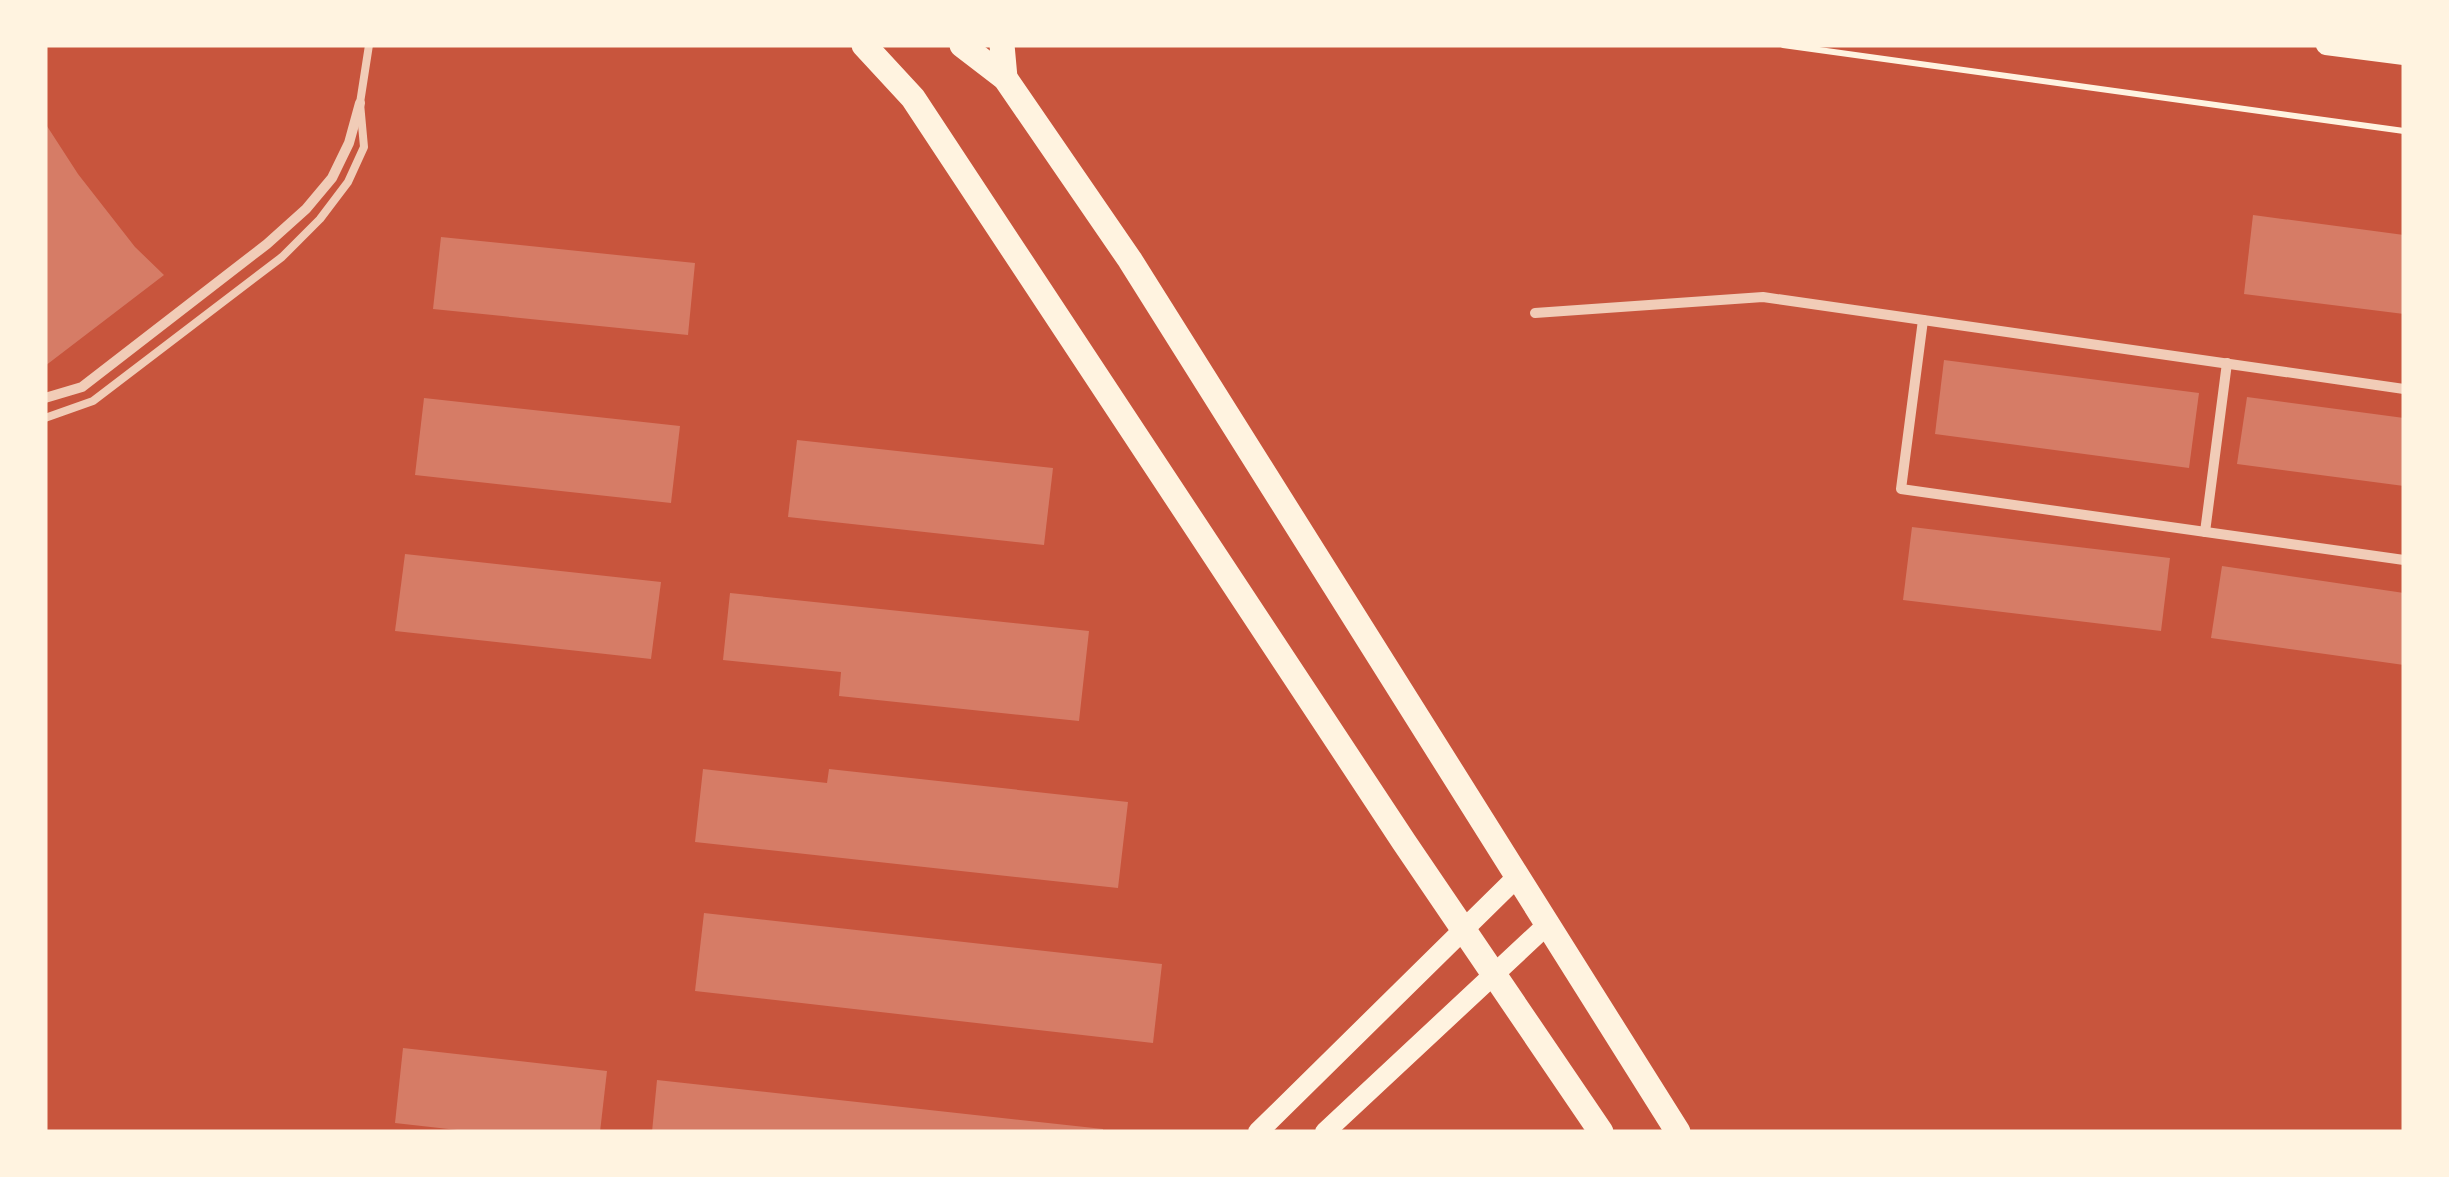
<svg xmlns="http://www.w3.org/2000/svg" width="2449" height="1177" font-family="'Exo 2',sans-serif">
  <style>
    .building { fill: #d67c66 }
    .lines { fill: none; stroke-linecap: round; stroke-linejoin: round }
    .path { stroke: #fff3e0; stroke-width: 6 }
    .service { stroke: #f1ccb7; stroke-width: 8 }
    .minor { stroke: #f1ccb7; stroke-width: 10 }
    .secondary { stroke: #fff3e0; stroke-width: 20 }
    .primary { stroke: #fff3e0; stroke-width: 25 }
  </style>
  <rect width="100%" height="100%" fill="#c8553d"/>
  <g class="building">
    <polygon points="45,123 78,174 135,247 164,275 45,366"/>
    <polygon points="2253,215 2404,235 2404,314 2244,294"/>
    <polygon points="441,237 695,263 688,335 433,309"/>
    <polygon points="1944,360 2199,393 2189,468 1935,434"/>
    <polygon points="2247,397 2404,418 2404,486 2237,464"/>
    <polygon points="424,398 680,426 671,503 415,475"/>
    <polygon points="797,440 1053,468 1044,545 788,517"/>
    <polygon points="1912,527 2170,558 2161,631 1903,600"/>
    <polygon points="405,554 661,582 651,659 395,631"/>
    <polygon points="2222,566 2404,593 2404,665 2211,638"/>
    <polygon points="730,593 1089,631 1079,721 839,696 841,672 723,660"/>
    <polygon points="703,769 827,783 829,769 1128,802 1118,888 695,842"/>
    <polygon points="704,913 1162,964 1153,1043 695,991"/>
    <polygon points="403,1048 607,1071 600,1132 475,1132 395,1123"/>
    <polygon points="657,1080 1103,1129 1103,1132 652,1132"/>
  </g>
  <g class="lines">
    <polyline class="path" points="1783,45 2404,131"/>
    <polyline class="service" points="45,418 93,401 282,257 320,219 348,182 364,147 360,103 369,45"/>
    <g class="minor">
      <polyline points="1535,313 1763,297 2404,389"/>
      <polyline points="1923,320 1901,489 2404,560"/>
      <polyline points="45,398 82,387 267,244 306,209 332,178 349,143 360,103"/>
      <polyline points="2205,532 2227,363"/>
    </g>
    <g class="secondary">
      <polyline points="2326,45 2404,55"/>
      <polyline points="1258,1132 1518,876"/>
      <polyline points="1325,1132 1549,923"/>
    </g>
    <g class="primary">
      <polyline points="864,45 913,98 1404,842 1601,1132"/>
      <polyline points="962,45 1005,78 1130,260 1678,1132"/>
      <polyline points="1002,45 1005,78"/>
    </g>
  </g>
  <rect width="2449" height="1177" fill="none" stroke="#fff3e0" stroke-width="95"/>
</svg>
